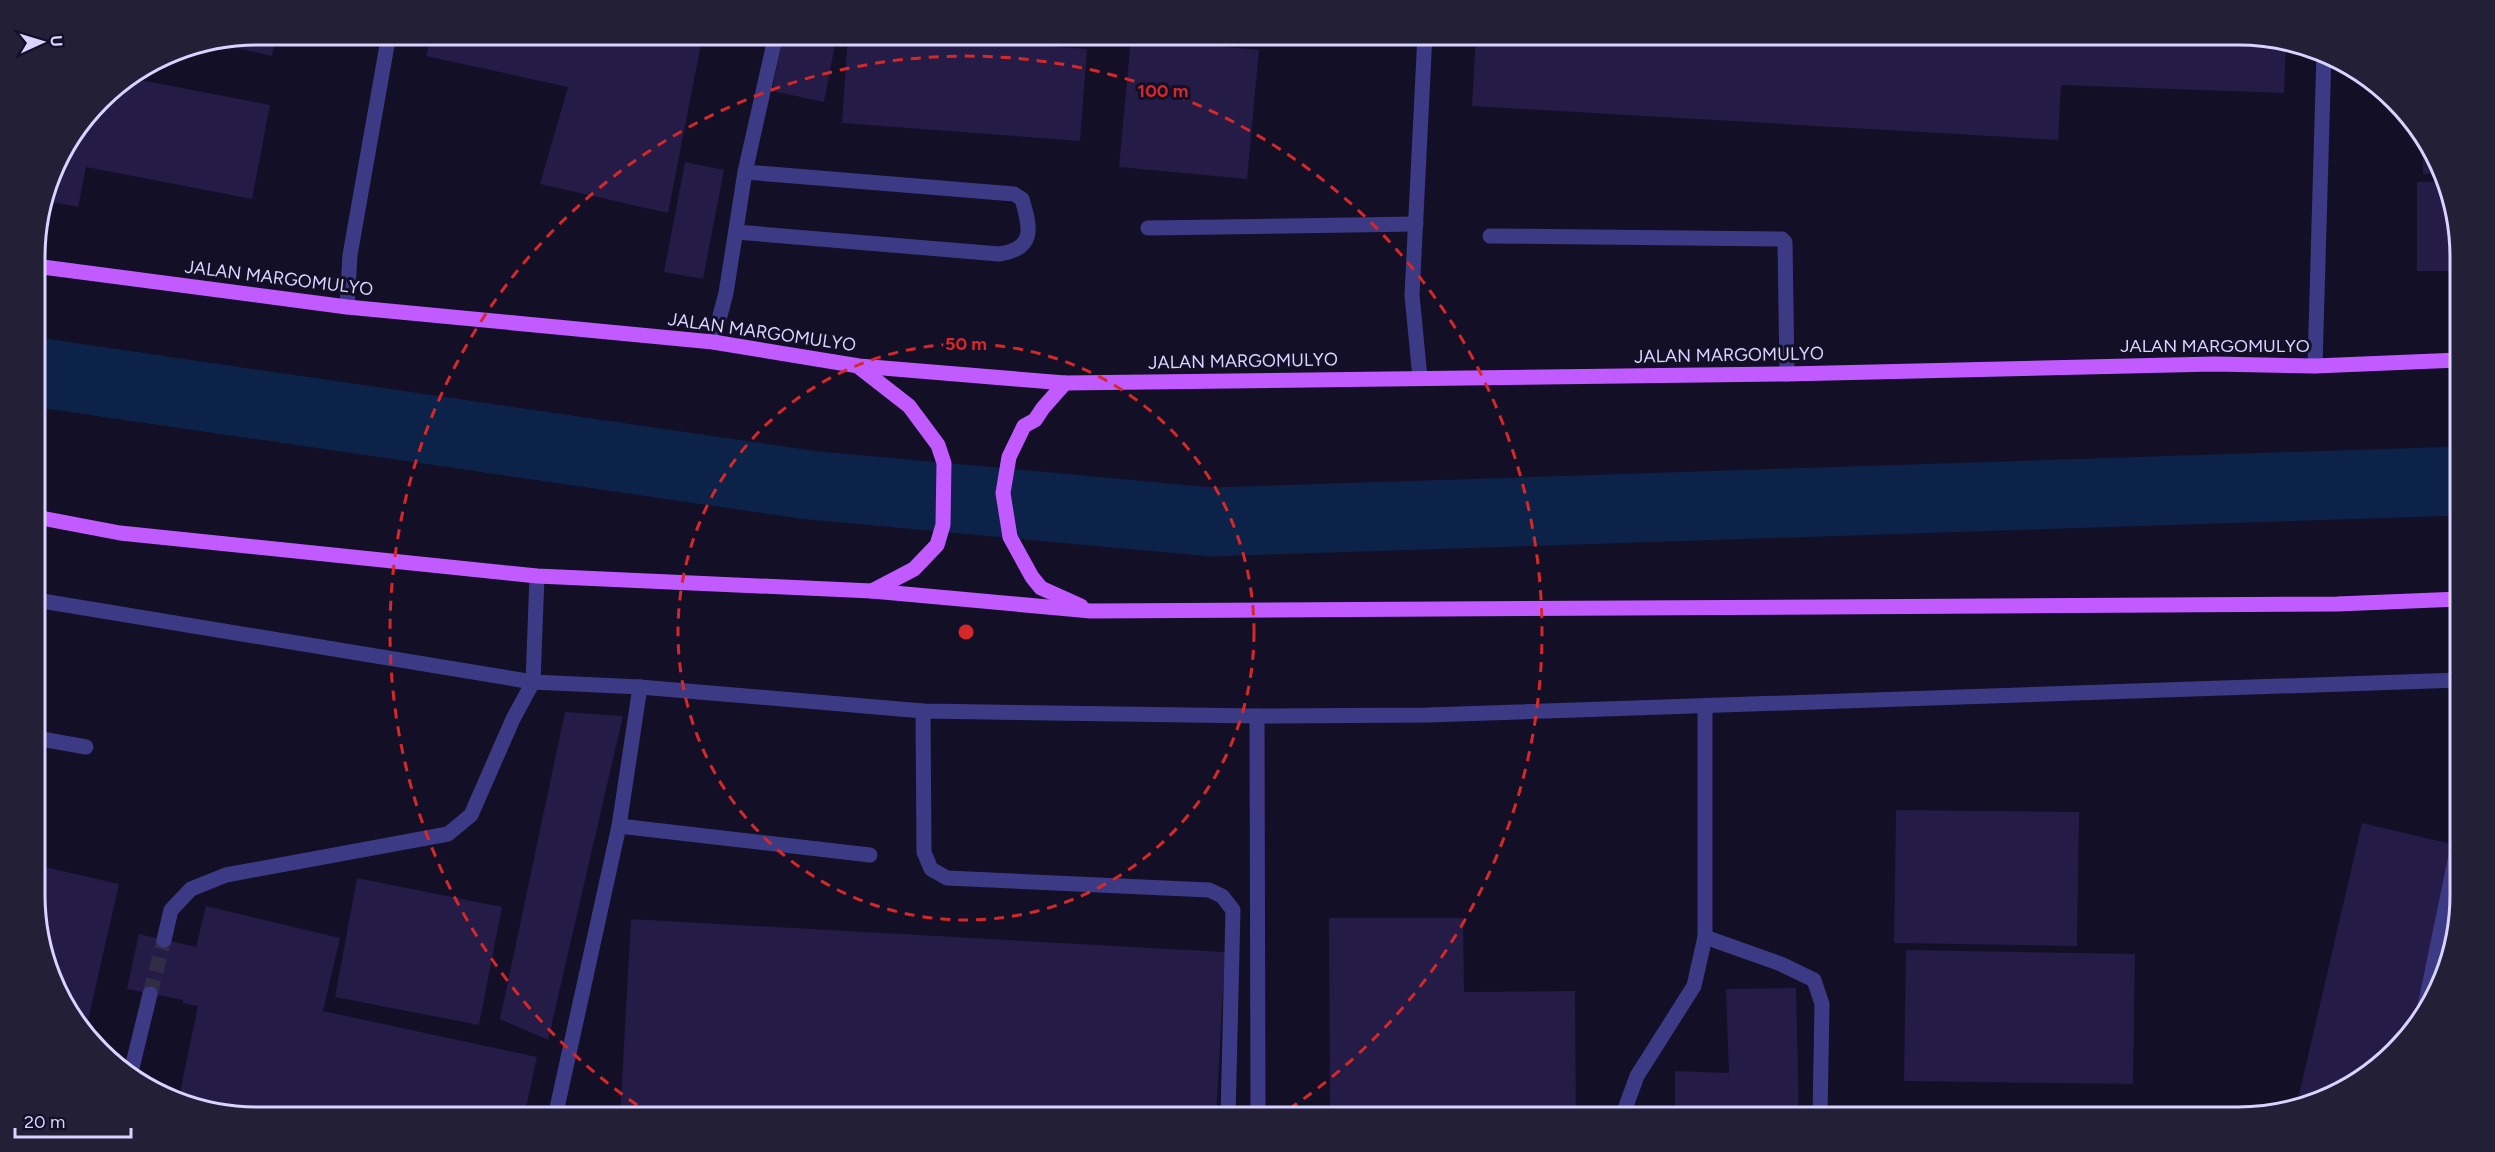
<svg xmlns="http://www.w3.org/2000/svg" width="2495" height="1152" font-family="Figtree,sans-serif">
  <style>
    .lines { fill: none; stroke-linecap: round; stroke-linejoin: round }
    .river { stroke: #0c2248; stroke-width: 69 }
    .building { fill: #241b47 }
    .minor-tunnel { stroke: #312d47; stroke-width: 15; stroke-dasharray: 15 8; stroke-linecap: butt }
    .minor { stroke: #3d3a85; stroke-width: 15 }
    .major { stroke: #c25bff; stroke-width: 15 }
    .ring { fill: none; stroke: #d62828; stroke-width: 3; stroke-dasharray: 10 8 }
    .labels { text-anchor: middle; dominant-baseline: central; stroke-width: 6; stroke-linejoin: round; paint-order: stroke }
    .street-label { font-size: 18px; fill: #d9d4ff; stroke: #130f26 }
    .rim { fill: none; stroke: #d9d4ff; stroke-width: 3 }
    .centre { fill: #d62828; stroke: #130f26; stroke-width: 3 }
    .ring-label { font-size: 18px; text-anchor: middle; font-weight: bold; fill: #d62828; stroke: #130f26; stroke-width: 6; stroke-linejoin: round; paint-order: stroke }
  </style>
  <rect width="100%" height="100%" fill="#130f26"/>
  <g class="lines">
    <polyline class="river" points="35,372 809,485 1212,522 2459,481"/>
  </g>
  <g class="building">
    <polygon points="257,34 276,34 272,56 215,43"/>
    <polygon points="432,34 703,34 668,213 540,184 568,87 426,56"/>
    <polygon points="783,34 837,34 824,102 772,91"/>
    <polygon points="848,34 886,34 1087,49 1080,141 842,123"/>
    <polygon points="1476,34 2238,34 2286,44 2284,93 2061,85 2058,140 1472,106"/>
    <polygon points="1131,38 1259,50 1247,179 1119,167"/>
    <polygon points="130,78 270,105 252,199 86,167 78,207 46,201 58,159 110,90"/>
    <polygon points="2423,136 2444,172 2444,173 2423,174"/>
    <polygon points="685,162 724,170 703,279 664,272"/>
    <polygon points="2417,182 2446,182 2459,229 2459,271 2417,271"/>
    <polygon points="565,712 623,716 548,1040 500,1019"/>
    <polygon points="1896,810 2079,812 2077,946 1894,943"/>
    <polygon points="2362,823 2456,845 2414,1031 2362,1080 2310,1106 2296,1108"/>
    <polygon points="36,865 119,884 85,1034 51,980 36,924"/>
    <polygon points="357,878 502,907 479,1025 335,997"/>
    <polygon points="206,906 340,938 323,1011 537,1057 524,1117 257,1117 178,1102 198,1006 183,1003 183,1000 127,989 139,934 196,947"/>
    <polygon points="1329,918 1463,918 1464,992 1575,991 1576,1117 1330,1117"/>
    <polygon points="631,919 1225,952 1216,1117 620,1117"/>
    <polygon points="1906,950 2135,954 2133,1084 1904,1081"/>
    <polygon points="1796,988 1799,1117 1675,1117 1675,1071 1729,1073 1726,989"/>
  </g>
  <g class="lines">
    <polyline class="minor-tunnel" points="150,994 164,940"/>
    <g class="minor">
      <polyline points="1148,228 1416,224"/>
      <path d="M736,232l263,22c36,-5 32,-25 23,-55l-8,-5 -269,-22"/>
      <polyline points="1490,236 1782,239 1785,242 1787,374"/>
      <polyline points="347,307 350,255 389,34"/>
      <polyline points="713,342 726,293 745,172 776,34"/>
      <polyline points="2315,366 2324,52"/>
      <polyline points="1420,378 1412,295 1425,34"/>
      <polyline points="36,600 533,682 640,687 923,711 1257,716 1428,715 2460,680"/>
      <polyline points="923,711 924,852 931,869 947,878 1209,890 1222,896 1233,910 1228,1117"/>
      <polyline points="1257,716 1258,1117"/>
      <polyline points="36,738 86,747"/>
      <polyline points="619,826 870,855"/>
      <polyline points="1705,937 1781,964 1814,980 1822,1004 1820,1117"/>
      <polyline points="164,940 171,910 191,889 226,875 448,834 471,815 513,719 533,682 537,576"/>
      <polyline points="2423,1016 2460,836"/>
      <polyline points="130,1076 150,994"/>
      <polyline points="555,1117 619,826 640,687"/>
      <polyline points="1622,1117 1637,1076 1694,986 1705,937 1705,706"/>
    </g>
    <g class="major">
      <polyline points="35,266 347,307 713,342 859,366 1065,383 1787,374 2214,364 2315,366 2459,360"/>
      <polyline points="859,367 909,406 938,445 944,463 943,525 937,545 914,569 872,591"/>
      <polyline points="1065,383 1043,408 1035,420 1024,426 1009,457 1003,493 1010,537 1032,577 1041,588 1081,606"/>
      <polyline points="36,517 120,533 537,576 872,591 1091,611 2337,604 2460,599"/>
    </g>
  </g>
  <g class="ring">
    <circle cx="966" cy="632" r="288"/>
    <path d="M652 1115A576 576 0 1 1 1280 1115"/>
  </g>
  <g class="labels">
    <g class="street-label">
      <text transform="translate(279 278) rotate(7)">JALAN MARGOMULYO</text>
      <text transform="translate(762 332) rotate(8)">JALAN MARGOMULYO</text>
      <text x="2215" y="346">JALAN MARGOMULYO</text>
      <text transform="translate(1729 355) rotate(-1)">JALAN MARGOMULYO</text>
      <text transform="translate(1243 361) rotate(-1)">JALAN MARGOMULYO</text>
    </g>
  </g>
  <path d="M0 0H2495V1152H0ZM257 45H2238A212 212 0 0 1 2450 257V895A212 212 0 0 1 2238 1107H257A212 212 0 0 1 45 895V257A212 212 0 0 1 257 45Z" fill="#231f37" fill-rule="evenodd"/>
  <path class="rim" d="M257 45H2238A212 212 0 0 1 2450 257V895A212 212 0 0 1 2238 1107H257A212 212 0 0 1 45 895V257A212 212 0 0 1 257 45Z"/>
  <circle cx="966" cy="632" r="9" class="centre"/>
  <g class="ring-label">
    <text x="1163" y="97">100 m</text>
    <text x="966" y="350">50 m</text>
  </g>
  <g transform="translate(42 42) rotate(86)" stroke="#130f26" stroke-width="4.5" paint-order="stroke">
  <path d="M0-4.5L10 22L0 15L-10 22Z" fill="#d9d4ff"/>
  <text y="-9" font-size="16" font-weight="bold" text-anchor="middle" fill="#d9d4ff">U</text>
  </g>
  <path d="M15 1128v9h116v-9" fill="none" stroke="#d9d4ff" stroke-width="3"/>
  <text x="24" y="1128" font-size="18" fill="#d9d4ff" stroke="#130f26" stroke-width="4.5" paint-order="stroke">20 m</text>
</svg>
